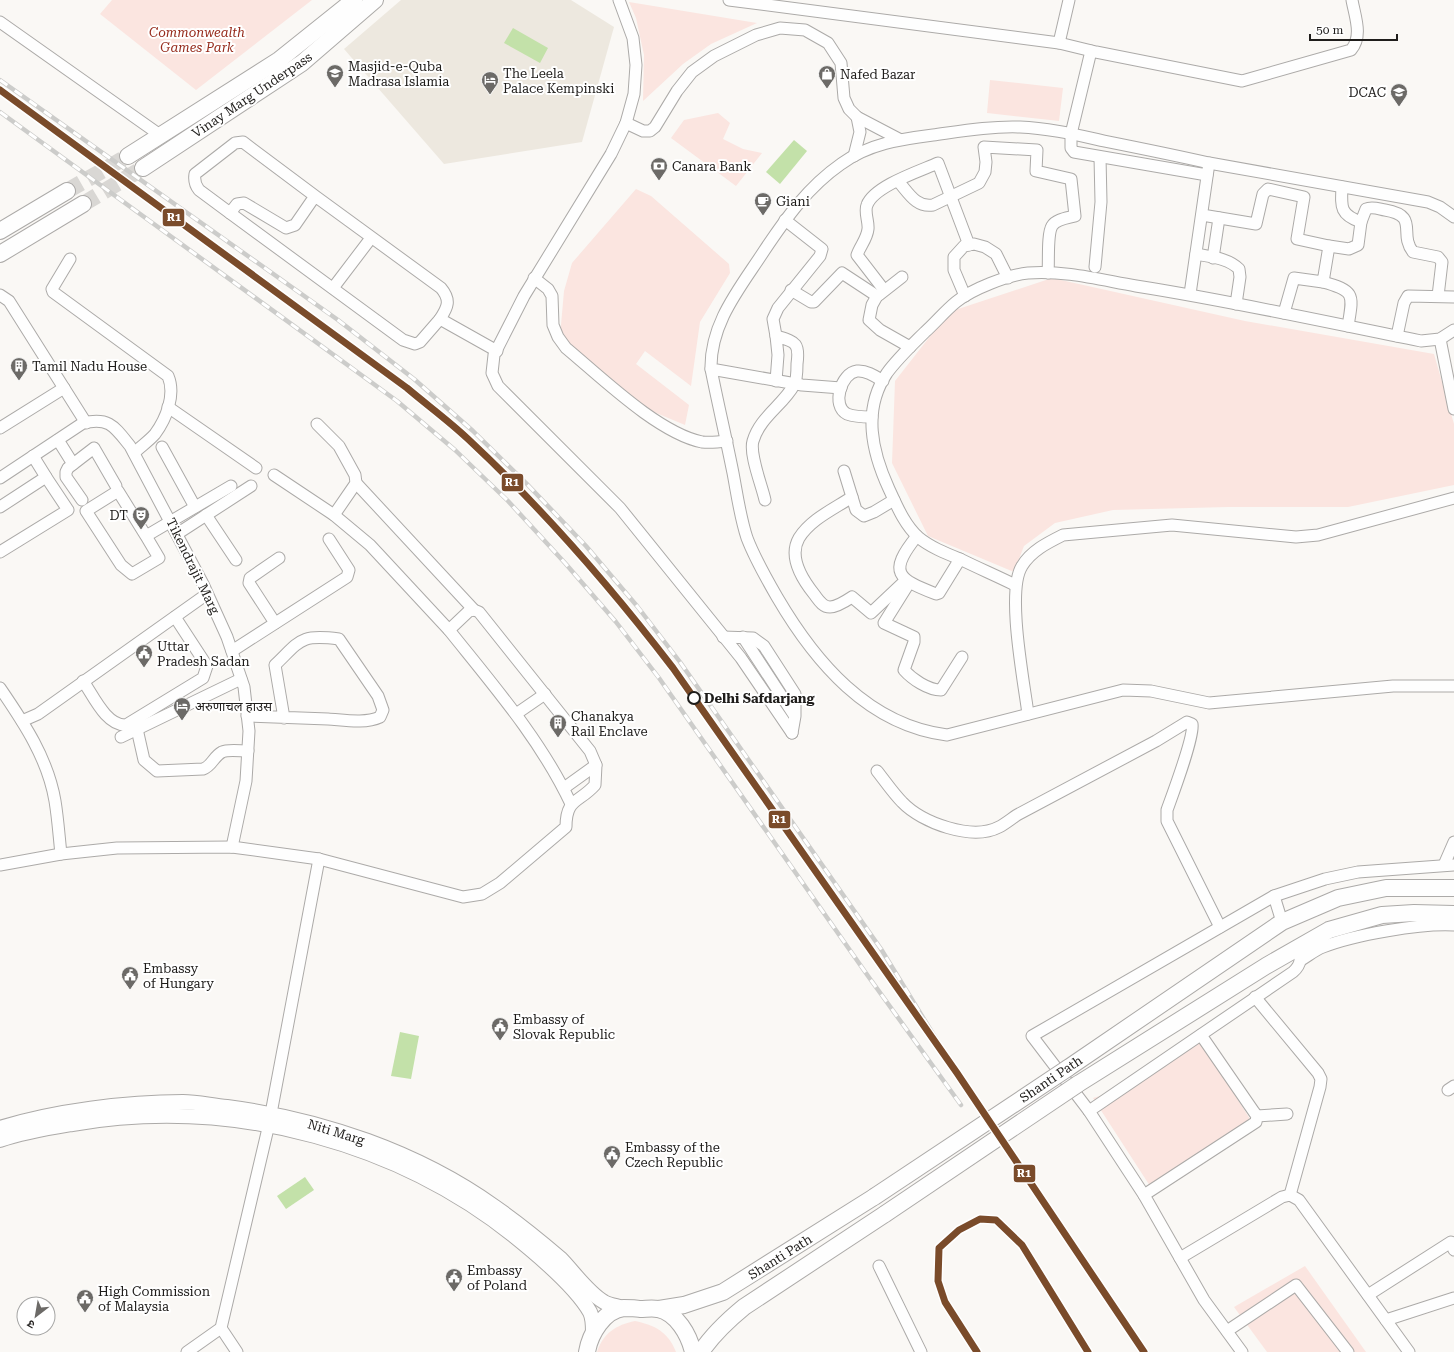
<svg xmlns="http://www.w3.org/2000/svg" width="1454" height="1352" font-family="'Roboto Serif','Noto Sans Devanagari',serif">
  <style>
    .built { fill: #ede8df }
    .green { fill: #fbe5e0 }
    .water { fill: #c3e1a9 }
    .lines { fill: none; stroke-linecap: round; stroke-linejoin: round }
    .secondary-tunnel { stroke: #d9d7d4; stroke-width: 16; stroke-dasharray: 16 8; stroke-linecap: butt }
    .minor-casing { stroke: #acaaa8; stroke-width: 13 }
    .tertiary-casing { stroke: #acaaa8; stroke-width: 16 }
    .secondary-casing { stroke: #acaaa8; stroke-width: 18 }
    .minor { stroke: #fefefe; stroke-width: 11 }
    .tertiary { stroke: #fefefe; stroke-width: 14 }
    .secondary { stroke: #fefefe; stroke-width: 16 }
    .rail-casing { stroke: #ccccca; stroke-width: 4.5 }
    .rail { stroke: #fff; stroke-width: 3; stroke-dasharray: 9; stroke-linecap: butt }
    .secondary-bridge-casing { stroke: #acaaa8; stroke-width: 18; stroke-linecap: butt }
    .secondary-bridge { stroke: #fefefe; stroke-width: 16 }
    .rail-1-casing { stroke: #fff; stroke-width: 10 }
    .rail-1 { stroke: #7a4b2a; stroke-width: 7 }
    .stop-dot { fill: #fff; stroke: #1f1d1b; stroke-width: 2 }
    .labels { text-anchor: middle; dominant-baseline: central; stroke-width: 4; stroke-linejoin: round; paint-order: stroke }
    .park-label { font-size: 13px; font-style: italic; fill: #962b1c; stroke: #fff }
    .poi-label { font-size: 13px; fill: #1f1d1b; stroke: #fff; text-anchor: start }
    .street-label { font-size: 13px; fill: #1f1d1b; stroke: #fff }
    .stop-label { font-size: 13px; font-weight: bold; fill: #1f1d1b; stroke: #fff; text-anchor: start }
    .line-badge { stroke: #fff; stroke-width: 1.5 }
    .badge-label { font-size: 11px; text-anchor: middle; font-weight: bold; fill: #fff }
  </style>
  <rect width="100%" height="100%" fill="#faf8f5"/>
  <polygon class="built" points="401,0 571,0 614,27 582,142 444,164 344,49"/>
  <g class="green">
    <polygon points="112,0 312,0 196,90 100,14"/>
    <polygon points="629,2 757,23 711,44 683,64 643,101 644,55 636,18"/>
    <polygon points="990,80 1063,88 1059,121 987,113"/>
    <polygon points="718,113 730,123 723,139 743,149 762,153 736,186 671,138 684,120"/>
    <polygon points="636,189 651,196 729,264 730,273 700,322 691,386 645,351 636,364 689,405 685,425 649,410 560,336 564,291 572,263"/>
    <polygon points="1052,278 1245,321 1434,354 1454,424 1454,485 1348,507 1228,507 1113,510 1055,523 1024,546 1014,572 928,536 892,463 895,381 949,312"/>
    <polygon points="1197,1035 1250,1119 1150,1186 1093,1098 1103,1095"/>
    <polygon points="1305,1266 1366,1352 1267,1352 1234,1307"/>
    <path d="M635,1321c20,4 33,11 41,31h-79c6,-19 19,-27 38,-31z"/>
  </g>
  <g class="water">
    <polygon points="513,28 548,48 540,63 504,43"/>
    <polygon points="794,140 807,151 780,184 766,172"/>
    <polygon points="400,1032 419,1036 411,1079 391,1076"/>
    <polygon points="305,1177 314,1190 286,1209 277,1196"/>
  </g>
  <g class="lines">
    <g class="secondary-tunnel">
      <polyline points="67,191 128,156"/>
      <polyline points="83,204 143,168"/>
    </g>
    <g class="minor-casing">
      <g id="minor">
        <polyline points="619,0 633,38 636,65 634,94 626,123 611,154 524,296 494,355 492,373 498,386 620,508 741,658 792,733"/>
        <path d="M729,0l330,43 37,9 146,29 109,-31c12,-14 4,-33 1,-50"/>
        <polyline points="0,22 160,135"/>
        <polyline points="1059,43 1069,0"/>
        <polyline points="1091,51 1071,134 1071,148 1074,152 1207,175"/>
        <polyline points="626,123 643,131 650,131 655,127 677,91 692,72 714,56 756,35 780,28 805,30 828,43 841,63 844,98 849,109 857,117 899,139"/>
        <polyline points="854,156 860,132 857,117"/>
        <path d="M898,181c10,11 18,27 35,24l46,-22 6,-11 1,-10 -2,-15 53,3 -1,21 35,8 4,37c-7,2 -19,3 -23,10 -5,8 -3,36 -4,47"/>
        <path d="M315,196l-72,-54 -8,1 -40,31c-1,6 0,11 4,16l31,23 7,-9 7,-1 42,25 9,-3 20,-29 126,92c10,12 7,19 -1,31l57,32"/>
        <polyline points="230,213 403,340 415,344 420,342 440,319"/>
        <polyline points="1202,215 1256,224 1263,194 1268,189 1304,197 1297,239 1329,246 1323,282 1294,278 1284,313"/>
        <path d="M1361,222l5,-13c6,-3 13,0 19,1 35,6 13,23 28,42l25,5 4,5 -4,34"/>
        <path d="M1329,246l20,3 9,-4 3,-23c-21,-7 -20,-15 -19,-35"/>
        <path d="M1196,254c15,3 32,4 43,15l1,8 -4,27"/>
        <polyline points="1213,258 1219,218"/>
        <path d="M70,259l-18,30 1,3 115,84c8,19 -2,43 -13,58 -6,7 -15,13 -21,19"/>
        <polyline points="1095,267 1101,202 1100,157"/>
        <path d="M534,278l14,11 4,7 1,29 5,12 8,11c35,29 92,85 136,94 8,1 17,0 25,-1"/>
        <path d="M1323,282c33,9 30,13 25,44"/>
        <polyline points="333,288 371,238"/>
        <polyline points="791,290 811,302 814,302 842,273 877,296 872,305 869,320 880,330 910,347"/>
        <path d="M884,290l-27,-35c3,-9 10,-16 11,-26 1,-7 -4,-17 -1,-24 7,-19 53,-34 71,-42l31,82"/>
        <polyline points="1190,294 1209,163 1428,202 1440,207 1454,217"/>
        <polyline points="0,295 9,301 86,423"/>
        <polyline points="879,295 902,277"/>
        <polyline points="965,296 954,270 954,257 964,246 974,244 985,247 996,254 1008,278"/>
        <polyline points="776,336 773,319 778,308 820,256 822,249 785,220"/>
        <polyline points="1397,336 1404,303 1408,296 1454,297"/>
        <polyline points="1440,339 1454,409"/>
        <path d="M711,369c7,35 15,69 22,104 4,21 7,44 14,65 8,21 19,40 30,59 38,65 91,128 170,138l176,-45 28,1 58,12 184,-17h61"/>
        <path d="M841,388l-39,-3 -91,-16c-1,-46 29,-81 53,-118 22,-33 44,-64 77,-87 27,-20 60,-25 92,-29 29,-4 58,-9 87,-8 28,1 57,8 84,14 35,7 70,14 105,22"/>
        <polyline points="168,407 256,468"/>
        <path d="M872,417c-8,0 -17,0 -25,-3 -16,-8 -6,-41 10,-43 9,-1 18,5 26,10"/>
        <polyline points="317,424 339,446 355,475 356,483 334,515"/>
        <polyline points="0,428 64,388"/>
        <polyline points="58,440 73,464"/>
        <polyline points="162,447 195,507"/>
        <path d="M844,471l8,26c-18,12 -41,22 -53,41 -11,19 3,41 15,56 4,5 8,13 16,13 7,0 16,-6 22,-10l19,16 35,-33"/>
        <polyline points="274,475 334,515 370,545 449,630"/>
        <path d="M0,478l83,-55c26,-6 31,3 47,23l73,138 24,53 17,50 5,44 -3,50 -14,66"/>
        <polyline points="852,497 856,510 864,516 874,512 894,500"/>
        <polyline points="82,500 66,477 66,472 68,468 94,448 116,486"/>
        <path d="M765,500c-3,-14 -16,-46 -12,-59 7,-24 30,-36 41,-56 3,-5 3,-15 3,-21 3,-22 -2,-22 -21,-28l2,19 -2,26"/>
        <polyline points="0,507 46,477 33,456"/>
        <polyline points="206,515 236,560"/>
        <polyline points="177,534 251,486"/>
        <polyline points="146,536 118,491 86,511 121,565 132,574 159,558 146,536 231,486"/>
        <path d="M917,536c-30,37 -19,43 19,58l3,-1 21,-34"/>
        <polyline points="0,552 68,510 46,477"/>
        <path d="M909,583l-25,40 30,14v5l-10,28c8,9 24,20 37,20l21,-33"/>
        <path d="M1015,585c-18,-9 -37,-17 -55,-26 -15,-6 -30,-12 -42,-22 -14,-13 -21,-31 -29,-48 -17,-37 -27,-79 -2,-116 11,-15 25,-28 38,-41 11,-10 20,-21 31,-30 16,-13 52,-27 72,-29 36,-3 73,7 108,13 96,15 190,36 285,55l19,-2 14,-9"/>
        <path d="M474,610l-5,1 -20,19c44,55 92,110 122,174"/>
        <polyline points="275,623 249,583 250,578 279,558"/>
        <polyline points="723,637 753,638 764,646 795,694 795,716 792,733"/>
        <polyline points="743,637 794,715"/>
        <polyline points="232,651 347,577 349,570 329,539"/>
        <path d="M83,681c10,14 23,45 43,44l77,-47 4,-12 -32,-49"/>
        <path d="M0,688c24,35 48,71 55,113 3,18 4,35 6,53"/>
        <polyline points="516,714 545,694"/>
        <path d="M1028,714c-4,-32 -22,-123 -6,-148 9,-15 25,-23 41,-31l109,-10 124,12 22,-2 136,-37"/>
        <path d="M247,716c27,1 54,2 81,3 16,1 37,5 52,-2l3,-7 -5,-14 -39,-57c-39,-5 -38,1 -64,26l9,53"/>
        <polyline points="22,721 38,714 207,594"/>
        <path d="M137,729l7,31 13,11 46,-2c9,-3 10,-12 19,-17 6,-3 18,-1 26,-1"/>
        <polyline points="121,737 241,679"/>
        <path d="M877,771c8,10 16,22 25,31 20,21 70,39 97,25 6,-3 12,-8 18,-12l139,-74 31,-19 5,2c3,11 -20,72 -25,86v11l53,106"/>
        <polyline points="564,788 596,765"/>
        <path d="M0,865l61,-11 56,-6 115,-1 87,12 144,38 19,-3 18,-11 66,-56c0,-29 13,-24 29,-42l1,-20 -6,-14 -111,-139 -5,-2 -118,-127"/>
        <polyline points="1444,865 1454,842"/>
        <polyline points="1274,896 1325,879 1358,872 1454,865"/>
        <path d="M1301,960c7,-4 14,-10 22,-13 30,-12 98,-24 131,-22"/>
        <polyline points="1255,997 1318,1073 1321,1079 1320,1087 1290,1195"/>
        <polyline points="1448,1090 1454,1086"/>
        <path d="M1089,1111l204,-139c9,-8 8,-14 5,-26"/>
        <polyline points="1257,1116 1287,1114"/>
        <polyline points="1144,1195 1256,1122 1257,1116 1254,1112 1201,1035"/>
        <polyline points="1180,1258 1282,1197 1290,1195 1299,1200 1409,1352"/>
        <polyline points="879,1266 921,1352"/>
        <polyline points="1368,1295 1451,1242 1454,1250"/>
        <polyline points="1386,1320 1454,1298"/>
        <polyline points="221,1328 237,1352"/>
        <polyline points="1227,1331 1296,1285 1348,1352"/>
        <polyline points="187,1352 221,1328 269,1124 319,859"/>
        <polyline points="1242,1352 1204,1300 1144,1195 1089,1111 1032,1036 1274,896 1282,922"/>
      </g>
    </g>
    <g class="tertiary-casing">
      <g id="tertiary">
        <path d="M0,1128c54,-17 127,-26 183,-26 15,0 30,4 44,5 94,12 191,45 268,100 23,16 44,33 65,51 13,13 28,35 44,44 5,3 13,4 19,6"/>
        <path d="M0,1140c23,-8 48,-12 72,-16 161,-28 334,18 458,125 19,16 48,42 60,63 3,6 3,14 3,20"/>
      </g>
    </g>
    <g class="secondary-casing">
      <g id="secondary">
        <polyline points="128,156 279,60 354,0"/>
        <polyline points="143,168 302,63 375,0"/>
        <polyline points="0,231 67,191"/>
        <polyline points="0,254 83,204"/>
        <polyline points="1068,1068 1282,922 1338,898 1386,888 1454,888"/>
        <polyline points="1078,1084 1266,966 1329,930 1382,915 1414,913 1454,914"/>
        <polyline points="659,1309 684,1305 723,1292 874,1197"/>
        <path d="M587,1352c3,-18 17,-42 37,-44 5,0 11,0 16,1 6,0 12,-1 18,0 19,4 31,26 35,43"/>
        <path d="M701,1352c12,-18 26,-31 43,-45l141,-93"/>
      </g>
    </g>
    <use href="#minor" class="minor"/>
    <use href="#tertiary" class="tertiary"/>
    <use href="#secondary" class="secondary"/>
    <g class="rail-casing">
      <g id="rail">
        <polyline points="0,80 338,320 414,379 473,431 526,483 586,546 637,606 680,662 881,949 957,1073"/>
        <polyline points="0,112 397,401 455,450 508,501 565,563 616,622 659,678 868,976 961,1105"/>
        <polyline points="977,1352 945,1302 938,1281 939,1248 959,1230 980,1219 996,1220 1022,1245 1088,1352"/>
      </g>
    </g>
    <use href="#rail" class="rail"/>
    <g class="secondary-bridge-casing">
      <g id="secondary-bridge">
        <polyline points="874,1197 1068,1068"/>
        <polyline points="885,1214 1078,1084"/>
      </g>
    </g>
    <use href="#secondary-bridge" class="secondary-bridge"/>
    <g class="rail-1-casing">
      <g id="rail-1">
        <path d="M0,90l407,298c20,17 42,33 61,51 75,70 142,147 205,229l284,405 187,279"/>
        <polyline points="977,1352 945,1302 938,1281 939,1248 959,1230 980,1219 996,1220 1022,1245 1088,1352"/>
      </g>
    </g>
    <use href="#rail-1" class="rail-1"/>
  </g>
  <defs>
    <g id="school-pin" transform="scale(0.9)"><path d="M0 17L-7.5 6A9.5 9.5 0 1 1 7.5 6Z" fill="#6c6a67" stroke="#fff"/><path d="M0-5L7-2L0 1L-7-2ZM-4 1L0 2.5L4 1V4Q0 6-4 4Z" fill="#fff"/></g>
    <g id="shop-pin" transform="scale(0.9)"><path d="M0 17L-7.5 6A9.5 9.5 0 1 1 7.5 6Z" fill="#6c6a67" stroke="#fff"/><path d="M-5-2.5h2.3a2.7 3.5 0 0 1 5.4 0H5L5.5 6h-11ZM-1.5-2.5h3a1.5 2.3 0 0 0-3 0Z" fill="#fff"/></g>
    <g id="hotel-pin" transform="scale(0.9)"><path d="M0 17L-7.5 6A9.5 9.5 0 1 1 7.5 6Z" fill="#6c6a67" stroke="#fff"/><path d="M-6-4.5h1.5V1H6V5H4.5V3h-9V5H-6ZM-4 0a1.8 1.8 0 1 1 3.6 0ZM.5 0V-2.5h3Q6-2.5 6 0Z" fill="#fff"/></g>
    <g id="university-pin" transform="scale(0.9)"><path d="M0 17L-7.5 6A9.5 9.5 0 1 1 7.5 6Z" fill="#6c6a67" stroke="#fff"/><path d="M0-5L7-2L0 1L-7-2ZM-4 1L0 2.5L4 1V4Q0 6-4 4Z" fill="#fff"/></g>
    <g id="bank-pin" transform="scale(0.9)"><path d="M0 17L-7.5 6A9.5 9.5 0 1 1 7.5 6Z" fill="#6c6a67" stroke="#fff"/><path d="M-6-4H6V4H-6ZM0-2.3a2.3 2.3 0 1 0 0 4.6a2.3 2.3 0 1 0 0-4.6Z" fill="#fff"/></g>
    <g id="cafe-pin" transform="scale(0.9)"><path d="M0 17L-7.5 6A9.5 9.5 0 1 1 7.5 6Z" fill="#6c6a67" stroke="#fff"/><path d="M-5.5-4.5H6V0H3Q3 3.5 0 3.5H-2.5Q-5.5 3.5-5.5 0ZM3-3.2v2h1.7v-2ZM-6 4.5H4V6H-6Z" fill="#fff"/></g>
    <g id="building-pin" transform="scale(0.9)"><path d="M0 17L-7.5 6A9.5 9.5 0 1 1 7.5 6Z" fill="#6c6a67" stroke="#fff"/><path d="M-4-6H4V6H1V3H-1V6H-4ZM-2.5-4.3h1.7v1.8h-1.7ZM.8-4.3h1.7v1.8H.8ZM-2.5-1h1.7V.8h-1.7ZM.8-1h1.7V.8H.8Z" fill="#fff"/></g>
    <g id="theatre-pin" transform="scale(0.9)"><path d="M0 17L-7.5 6A9.5 9.5 0 1 1 7.5 6Z" fill="#6c6a67" stroke="#fff"/><path d="M-5-5.5Q0-4 5-5.5V0Q5 5 0 6Q-5 5-5 0ZM-3.3-2.5H-1v1.5H-3.3ZM1-2.5H3.3v1.5H1ZM-2.8 1Q0 5.5 2.8 1Z" fill="#fff"/></g>
    <g id="civic-pin" transform="scale(0.9)"><path d="M0 17L-7.5 6A9.5 9.5 0 1 1 7.5 6Z" fill="#6c6a67" stroke="#fff"/><path d="M-.6-6.5H3V-4.5H.6V-3L4-1V1h2V6H-6V1h2V-1L-.6-3ZM-1.2 2.5V6h2.4V2.5Z" fill="#fff"/></g>
  </defs>
  <g fill-rule="evenodd">
    <use href="#school-pin" x="335" y="73"/>
    <use href="#shop-pin" x="827" y="74"/>
    <use href="#hotel-pin" x="490" y="80"/>
    <use href="#university-pin" x="1399" y="92"/>
    <use href="#bank-pin" x="659" y="166"/>
    <use href="#cafe-pin" x="763" y="201"/>
    <use href="#building-pin" x="19" y="366"/>
    <use href="#theatre-pin" x="141" y="515"/>
    <use href="#civic-pin" x="144" y="653"/>
    <use href="#hotel-pin" x="182" y="706"/>
    <use href="#building-pin" x="558" y="723"/>
    <use href="#civic-pin" x="130" y="975"/>
    <use href="#civic-pin" x="500" y="1026"/>
    <use href="#civic-pin" x="612" y="1154"/>
    <use href="#civic-pin" x="454" y="1277"/>
    <use href="#civic-pin" x="85" y="1298"/>
  </g>
  <circle class="stop-dot" cx="694" cy="698" r="6"/>
  <g class="labels">
    <g class="park-label">
      <text x="197" y="32">Commonwealth<tspan x="197" dy="15">Games Park</tspan></text>
    </g>
    <g class="poi-label">
      <text x="348" y="66">Masjid-e-Quba<tspan x="348" dy="15">Madrasa Islamia</tspan></text>
      <text x="503" y="73">The Leela<tspan x="503" dy="15">Palace Kempinski</tspan></text>
      <text x="840" y="74">Nafed Bazar</text>
      <text x="1386" y="92" text-anchor="end">DCAC</text>
      <text x="672" y="166">Canara Bank</text>
      <text x="776" y="201">Giani</text>
      <text x="32" y="366">Tamil Nadu House</text>
      <text x="128" y="515" text-anchor="end">DT</text>
      <text x="157" y="646">Uttar<tspan x="157" dy="15">Pradesh Sadan</tspan></text>
      <text x="195" y="706">अरुणाचल हाउस</text>
      <text x="571" y="716">Chanakya<tspan x="571" dy="15">Rail Enclave</tspan></text>
      <text x="143" y="968">Embassy<tspan x="143" dy="15">of Hungary</tspan></text>
      <text x="513" y="1019">Embassy of<tspan x="513" dy="15">Slovak Republic</tspan></text>
      <text x="625" y="1147">Embassy of the<tspan x="625" dy="15">Czech Republic</tspan></text>
      <text x="467" y="1270">Embassy<tspan x="467" dy="15">of Poland</tspan></text>
      <text x="98" y="1291">High Commission<tspan x="98" dy="15">of Malaysia</tspan></text>
    </g>
    <g class="street-label">
      <text transform="translate(252 95) rotate(-34)">Vinay Marg Underpass</text>
      <text transform="translate(193 566) rotate(64)">Tikendrajit Marg</text>
      <text transform="translate(1051 1079) rotate(-34)">Shanti Path</text>
      <text transform="translate(336 1132) rotate(17)">Niti Marg</text>
      <text transform="translate(780 1257) rotate(-32)">Shanti Path</text>
    </g>
    <g class="stop-label">
      <text x="704" y="698">Delhi Safdarjang</text>
    </g>
  </g>
  <g class="line-badge">
    <rect x="162" y="208" width="23" height="19" rx="4" fill="#7a4b2a"/>
    <rect x="501" y="473" width="23" height="19" rx="4" fill="#7a4b2a"/>
    <rect x="768" y="810" width="23" height="19" rx="4" fill="#7a4b2a"/>
    <rect x="1013" y="1164" width="23" height="19" rx="4" fill="#7a4b2a"/>
  </g>
  <g class="badge-label">
    <text x="174" y="221">R1</text>
    <text x="512" y="486">R1</text>
    <text x="779" y="823">R1</text>
    <text x="1024" y="1177">R1</text>
  </g>
  <g transform="translate(36 1316) rotate(211)"><circle r="19" fill="#ffffff" stroke="#a5a5a4"/>
  <path d="M0-3L7 15L0 10L-7 15Z" fill="#6c6a67"/>
  <text y="-6" font-size="11" font-weight="bold" text-anchor="middle" fill="#1f1d1b">उ</text>
  </g>
  <path d="M1310 34v6h87v-6" fill="none" stroke="#1f1d1b" stroke-width="2"/>
  <text x="1316" y="34" font-size="12" fill="#1f1d1b" stroke="#ffffff" stroke-width="3" paint-order="stroke">50 m</text>
</svg>
